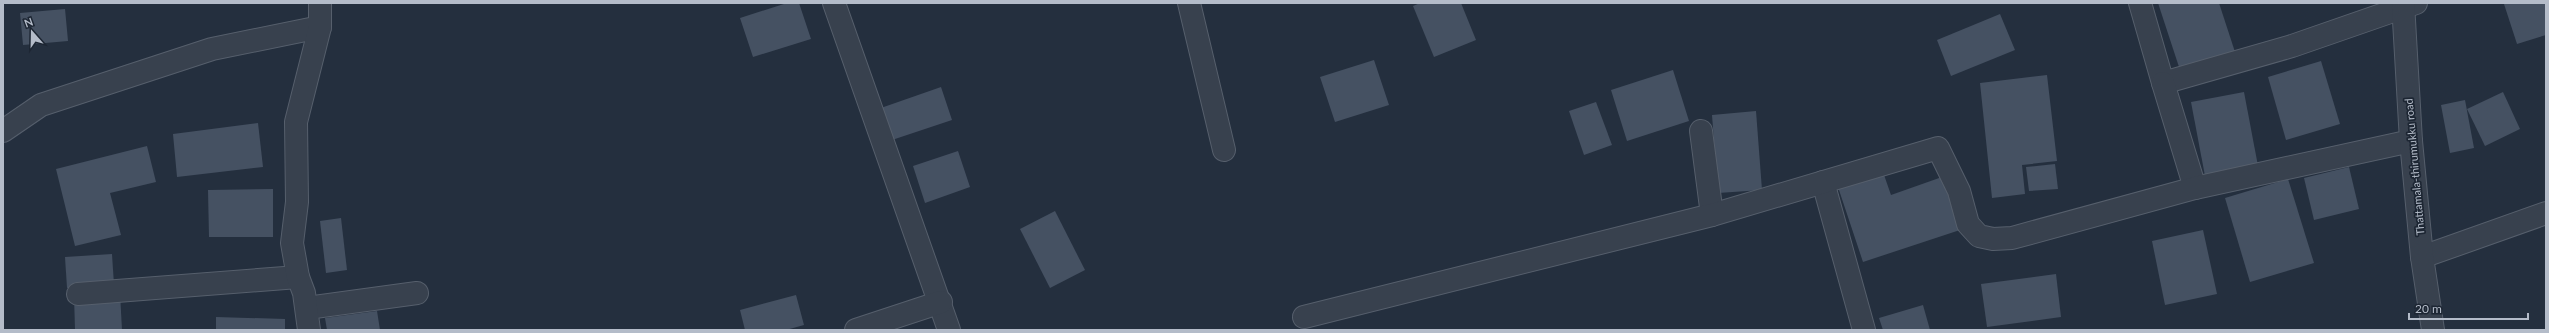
<svg xmlns="http://www.w3.org/2000/svg" width="2549" height="333" font-family="Lato,sans-serif">
  <style>
    .building { fill: #455162 }
    .lines { fill: none; stroke-linecap: round; stroke-linejoin: round }
    .minor-casing { stroke: #565f6c; stroke-width: 24 }
    .tertiary-casing { stroke: #565f6c; stroke-width: 24 }
    .minor { stroke: #38414e; stroke-width: 22 }
    .tertiary { stroke: #38414e; stroke-width: 22 }
    .labels { text-anchor: middle; dominant-baseline: central; stroke-width: 3.5; stroke-linejoin: round; paint-order: stroke }
    .street-label { font-size: 11px; fill: #b4bcc9; stroke: #1d2633 }
  </style>
  <rect width="100%" height="100%" fill="#242f3e"/>
  <g class="building">
    <polygon points="787,3 799,3 811,39 753,57 740,18"/>
    <polygon points="1420,3 1461,3 1476,40 1434,57 1413,6"/>
    <polygon points="2158,3 2219,3 2235,52 2180,70"/>
    <polygon points="2546,3 2546,35 2517,44 2504,4"/>
    <polygon points="65,9 68,41 23,45 20,13"/>
    <polygon points="2000,14 2015,50 1951,76 1937,40"/>
    <polygon points="1374,60 1389,105 1335,122 1320,77"/>
    <polygon points="2321,61 2340,124 2286,140 2268,77"/>
    <polygon points="1673,70 1689,121 1627,141 1611,90"/>
    <polygon points="2047,75 2057,161 2022,165 2025,194 1992,198 1980,83"/>
    <polygon points="941,87 952,120 889,141 878,109"/>
    <polygon points="2244,92 2258,166 2205,176 2191,102"/>
    <polygon points="2503,92 2520,129 2485,146 2467,109"/>
    <polygon points="2465,100 2474,148 2450,153 2441,105"/>
    <polygon points="1596,102 1612,145 1584,155 1569,111"/>
    <polygon points="1756,111 1762,190 1718,193 1712,115"/>
    <polygon points="258,123 263,167 177,177 173,134"/>
    <polygon points="147,146 156,182 110,193 121,235 75,246 56,169"/>
    <polygon points="958,151 970,187 925,203 913,166"/>
    <polygon points="2055,164 2058,189 2029,191 2026,167"/>
    <polygon points="2349,167 2359,209 2314,220 2304,178"/>
    <polygon points="1883,172 1891,195 1942,177 1960,230 1863,262 1838,187"/>
    <polygon points="2288,179 2314,263 2250,282 2225,198"/>
    <polygon points="273,189 273,237 209,237 208,190"/>
    <polygon points="1055,211 1085,270 1050,288 1020,229"/>
    <polygon points="341,218 347,270 326,273 320,221"/>
    <polygon points="2203,230 2217,294 2165,305 2152,241"/>
    <polygon points="112,254 114,285 67,288 65,257"/>
    <polygon points="2056,274 2061,317 1987,327 1981,284"/>
    <polygon points="120,293 122,330 75,330 74,295"/>
    <polygon points="796,295 804,325 786,330 745,330 740,310"/>
    <polygon points="1923,305 1930,330 1883,330 1879,318"/>
    <polygon points="377,311 380,330 327,330 325,318"/>
    <polygon points="216,317 285,319 285,330 216,330"/>
  </g>
  <g class="lines">
    <g class="minor-casing">
      <g id="minor">
        <polyline points="834,3 949,330"/>
        <polyline points="1189,3 1224,150"/>
        <polyline points="2140,3 2163,83 2292,46 2416,3"/>
        <polyline points="2163,83 2195,188"/>
        <polyline points="3,131 41,105 212,49 320,27"/>
        <polyline points="1701,131 1712,215"/>
        <polyline points="1823,182 1864,330"/>
        <polyline points="2422,257 2546,213"/>
        <polyline points="78,294 298,277"/>
        <polyline points="307,308 417,293"/>
        <polyline points="1304,317 1712,215 1938,148 1959,191 1968,224 1979,236 1993,239 2012,238 2195,188 2411,141"/>
        <polyline points="309,330 304,293 298,277 292,243 297,202 296,122 320,27 320,3"/>
        <polyline points="856,330 941,302"/>
      </g>
    </g>
    <g class="tertiary-casing">
      <polyline id="tertiary" points="2403,3 2411,141 2422,257 2433,330"/>
    </g>
    <use href="#minor" class="minor"/>
    <use href="#tertiary" class="tertiary"/>
  </g>
  <g class="labels">
    <g class="street-label">
      <text transform="translate(2414 167) rotate(-95)">Thattamala-thirumukku road</text>
    </g>
  </g>
  <rect width="2549" height="333" fill="none" stroke="#b4bcc9" stroke-width="8"/>
  <g transform="translate(32 32) rotate(340)" stroke="#1d2633" stroke-width="3" paint-order="stroke">
  <path d="M0-3L7 15L0 10L-7 15Z" fill="#b4bcc9"/>
  <text y="-6" font-size="11" font-weight="bold" text-anchor="middle" fill="#b4bcc9">N</text>
  </g>
  <path d="M2409 313v6h119v-6" fill="none" stroke="#b4bcc9" stroke-width="2"/>
  <text x="2415" y="313" font-size="12" fill="#b4bcc9" stroke="#1d2633" stroke-width="3" paint-order="stroke">20 m</text>
</svg>
